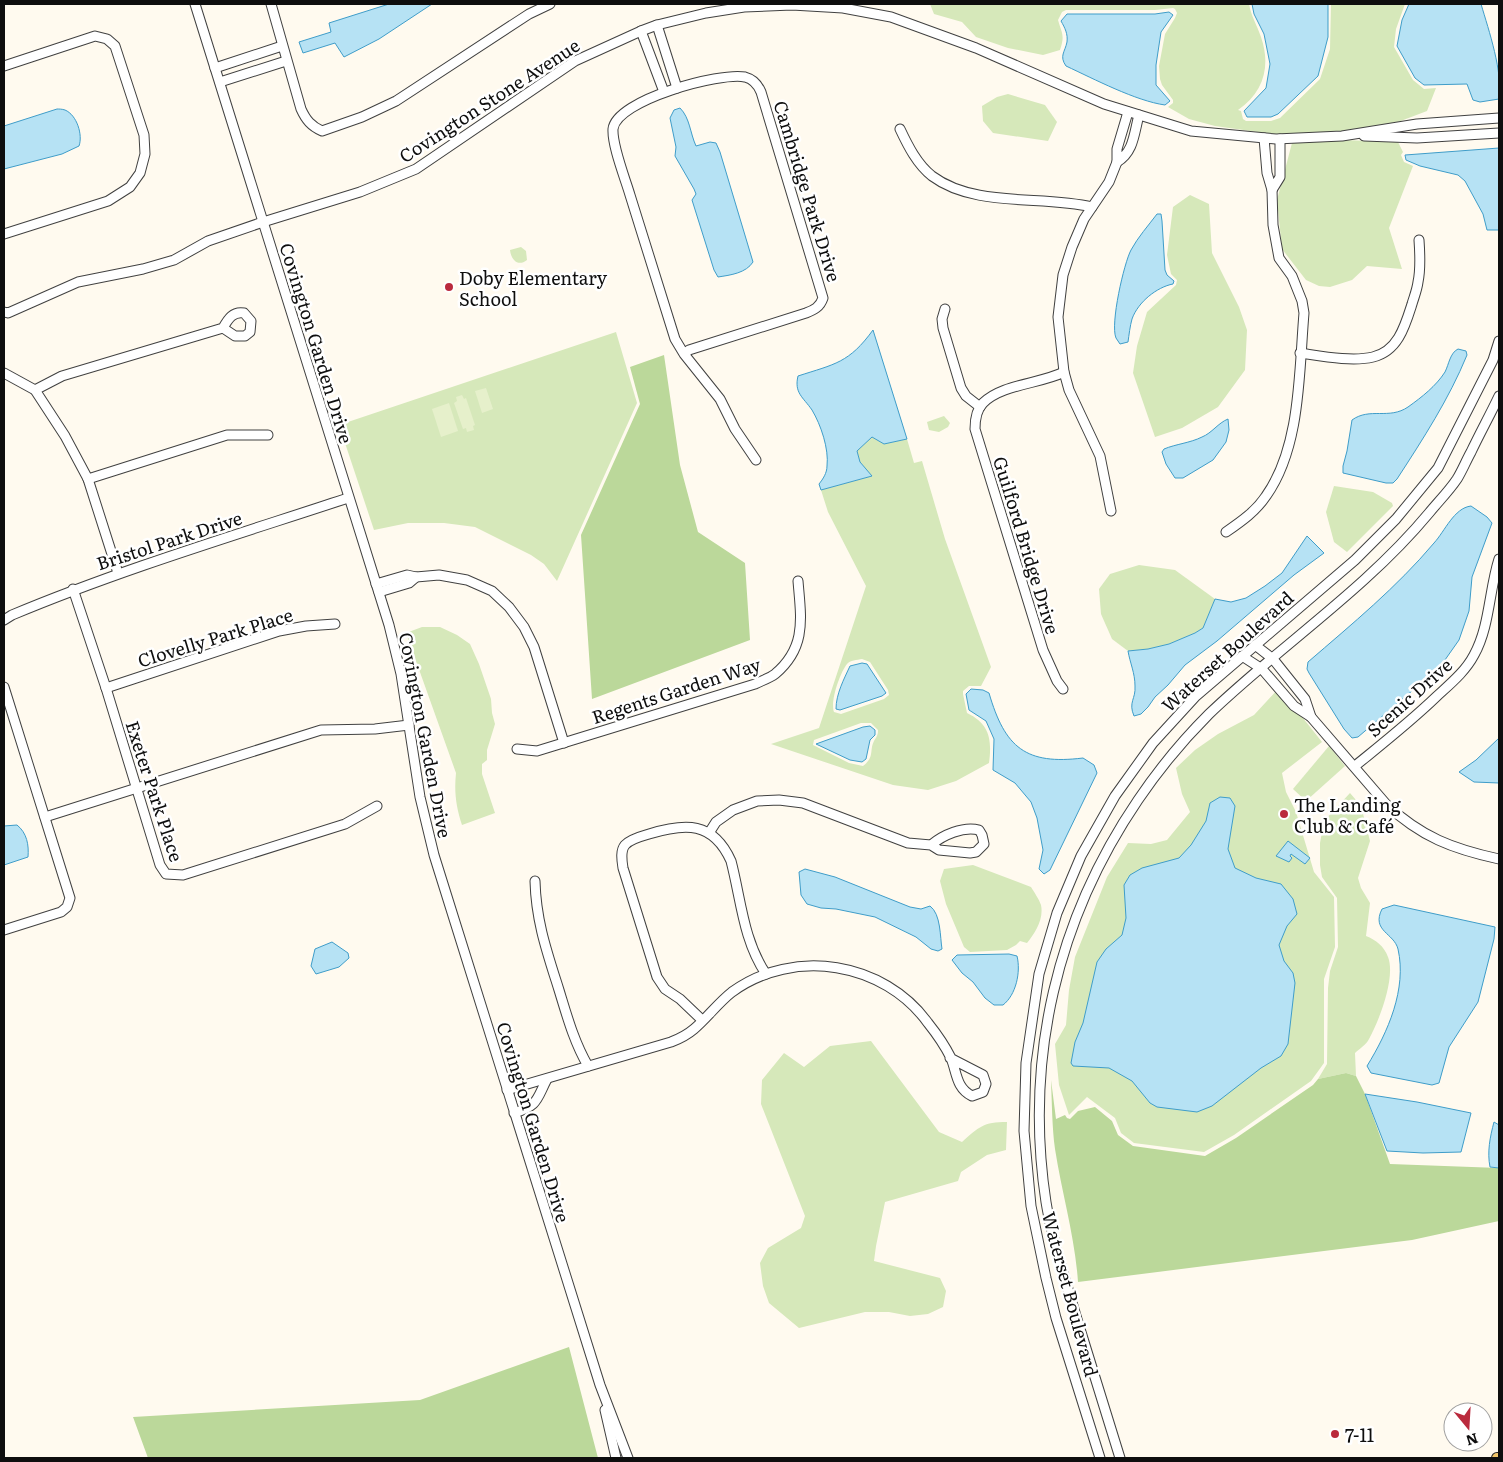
<svg xmlns="http://www.w3.org/2000/svg" width="1503" height="1462" font-family="Literata,serif">
  <style>
    .green { fill: #d6e8ba; fill-rule: evenodd }
    .forest { fill: #bbd89a }
    .pitch { fill: #e6f0cb }
    .water { fill: #b6e2f4; stroke: #3f9dc9 }
    .lines { fill: none; stroke-linecap: round; stroke-linejoin: round }
    .minor-casing { stroke: #414141; stroke-width: 11 }
    .major-casing { stroke: #1f1f1f; stroke-width: 12 }
    .minor { stroke: #fff; stroke-width: 9 }
    .major { stroke: #f4c76a; stroke-width: 10 }
    .poi-dot { fill: #ba2a3d; stroke: #fff; stroke-width: 2 }
    .labels { text-anchor: middle; dominant-baseline: central; stroke-width: 5; stroke-linejoin: round; paint-order: stroke }
    .street-label { font-size: 18px; fill: #0e0e0e; stroke: #fff }
    .poi-label { font-size: 18px; fill: #0e0e0e; stroke: #fff; text-anchor: start }
  </style>
  <rect width="100%" height="100%" fill="#fffaef"/>
  <g class="green">
    <path d="M930,4h319c2,12 8,21 12,33 10,29 3,55 -23,73l3,1 2,8 3,2h25l9,-3 40,-39 10,-30 1,-45h74l-9,25 -2,18 19,33 11,9 12,-1 -9,23 -29,11 -57,9 -61,4 -65,-9 -26,-7 -21,-12 5,-4v-3l-11,-15 -2,-6 -1,-13 6,-32 10,-16 2,-5 -2,-4 -2,-1 -18,2h-89l-4,2 -4,8c4,14 7,15 2,30l-17,5 -35,-7 -32,-11 -14,-15 -28,-8z"/>
    <polygon points="1008,94 1045,105 1057,122 1048,141 993,133 983,121 982,106 997,97"/>
    <polygon points="1342,140 1398,142 1403,152 1401,155 1404,162 1413,166 1389,228 1402,269 1367,266 1352,280 1330,287 1319,286 1306,280 1282,249 1277,200 1292,143"/>
    <polygon points="1190,195 1209,204 1212,253 1239,307 1247,330 1245,370 1218,407 1182,428 1155,437 1133,373 1137,346 1147,312 1176,285 1177,280 1171,274 1167,255 1173,207"/>
    <path d="M521,247l5,4 1,9c-9,7 -16,0 -17,-10z"/>
    <polygon points="616,332 637,403 557,581 544,564 531,555 475,527 444,523 408,523 374,530 339,425"/>
    <polygon points="944,416 950,423 948,427 939,432 929,430 927,422"/>
    <path d="M872,437l12,7 23,-5 7,24 8,-2 23,78 46,128 -10,19h-12l-6,5v3l4,19c23,11 25,27 22,50l-33,18 -28,9 -35,-5 -122,-41 48,-16 47,-142 -38,-74 -7,-22 51,-14 -12,-14 -3,-11zM862,659l8,3 18,28 1,5 -5,4 -43,15 -7,-2c-4,-11 6,-39 13,-48 3,-4 10,-4 15,-5zM861,723h10l7,7c0,5 -1,6 -4,11 -5,10 1,16 -11,25l-14,-3 -36,-18 1,-5z"/>
    <polygon points="1334,486 1373,492 1392,503 1393,506 1347,552 1334,542 1326,512"/>
    <polygon points="1139,565 1175,570 1215,599 1203,628 1195,633 1169,644 1148,649 1128,651 1112,639 1101,614 1099,589 1110,574"/>
    <path d="M422,627h18l17,8 13,9 9,20 12,35 1,14 3,11 -8,26v10l-5,4v10l13,39 -33,12c-6,-18 -8,-33 -6,-52l-50,-140z"/>
    <polygon points="1279,688 1322,742 1282,773 1286,792 1296,812 1314,872 1334,897 1335,947 1324,979 1324,1063 1311,1081 1234,1135 1204,1152 1134,1143 1121,1133 1115,1118 1087,1097 1069,1115 1059,1085 1055,1044 1066,1025 1069,990 1075,957 1107,877 1128,843 1151,844 1167,840 1190,812 1182,794 1176,768 1195,750 1218,734 1254,715"/>
    <polygon points="1329,746 1345,766 1306,801 1293,789"/>
    <path d="M1350,793l11,13 9,35 -12,37 3,10 9,15 -4,33c10,4 18,10 22,21 8,20 -9,64 -19,82 -3,6 -10,10 -14,14l1,23 -10,-3 -28,6 9,-15 1,-76 2,-17 8,-24 -1,-49 -15,-21 -2,-12v-22l4,-22z"/>
    <path d="M973,865l58,22c3,5 8,12 10,18 3,14 -6,28 -14,38l-7,-2 -4,4 -9,5 -37,2 -6,-5 -18,-43 -6,-23 4,-12z"/>
    <path d="M871,1041l68,91 23,10c17,-15 21,-20 45,-20l-1,28 -19,5 -26,17 -3,9 -73,21 -9,44 -2,15 66,17 6,13 -3,16 -15,7 -18,2 -21,-4h-24l-66,16 -30,-25 -6,-17 -3,-23 8,-15 33,-20 4,-12 -44,-112 1,-24 22,-27 20,14 26,-21z"/>
  </g>
  <g class="forest">
    <polygon points="664,355 680,465 698,532 745,563 750,640 592,699 581,535 640,404 630,367"/>
    <path d="M1346,1073l10,3 9,18 25,70 109,4v53l-87,19 -334,42c-3,-45 -16,-88 -23,-133 -3,-22 -3,-46 -4,-69l5,39 9,-4 2,3 3,1 8,-8 17,-4 17,14 6,14 15,11 72,10 31,-18 77,-53 5,-6z"/>
    <polygon points="569,1347 598,1458 148,1458 133,1417 420,1400"/>
  </g>
  <g class="pitch">
    <polygon points="486,388 493,409 482,413 475,391"/>
    <polygon points="462,395 464,399 466,398 475,425 473,426 474,430 467,432 466,428 463,429 454,403 457,401 456,397"/>
    <polygon points="449,403 458,431 441,437 432,409"/>
  </g>
  <g class="water">
    <polygon points="389,4 432,4 379,39 344,57 335,43 303,53 299,42 331,32 329,23"/>
    <polygon points="1252,4 1328,4 1328,37 1318,76 1278,114 1271,117 1247,117 1244,111 1266,88 1270,64 1264,34 1254,14"/>
    <path d="M1409,4h72c8,27 22,68 18,95l-19,3 -7,-2 -6,-16 -43,1 -9,-7 -18,-32 5,-26z"/>
    <path d="M1169,12l4,3 -12,17 -5,33v20l14,16 -5,4c-29,-4 -71,-26 -99,-39 -7,-10 -1,-14 1,-24 1,-8 -2,-14 -6,-21l6,-7h88z"/>
    <path d="M680,108c10,10 10,25 16,38l14,-4 6,1 4,9 33,110c-7,11 -22,13 -35,15l-4,-7 -22,-70 4,-6 -2,-5 -19,-33 1,-9 -6,-29 4,-8z"/>
    <path d="M57,109c2,0 5,0 8,1 12,5 18,25 14,36l-17,8 -58,15v-43z"/>
    <polygon points="1499,148 1499,230 1487,230 1483,214 1465,181 1458,175 1420,166 1406,160 1405,155"/>
    <path d="M1157,214h4l1,7 3,49 2,5 7,6 -1,3c-16,3 -35,18 -41,35 -2,7 -3,16 -4,23l-8,2c-1,-2 -3,-4 -4,-6 -6,-14 8,-75 15,-88 7,-13 17,-24 26,-36z"/>
    <path d="M873,330l34,109 -23,5 -12,-7 -15,14 3,11 12,14 -51,14 -2,-6c4,-5 8,-11 8,-18 2,-17 -6,-41 -15,-56 -9,-13 -18,-17 -14,-34 37,-12 51,-13 75,-46z"/>
    <path d="M1458,349l8,2 1,4c-18,44 -44,84 -70,124l-4,4h-7l-43,-10v-7l4,-15 5,-31c18,-13 37,0 56,-13 14,-10 28,-21 37,-35 4,-8 5,-19 13,-23z"/>
    <path d="M1228,419l1,11 -3,12 -13,18 -30,18h-8l-9,-14 -4,-12 2,-3c12,-5 26,-6 38,-12 10,-4 16,-14 26,-18z"/>
    <path d="M1471,506l16,11 5,6 -20,54 -3,34 -10,29 -19,27 -82,70 -6,1 -8,-9 -35,-56 -2,-4 1,-7c44,-38 89,-75 126,-119 11,-12 20,-35 37,-37z"/>
    <path d="M1307,536l17,17 -30,22 -77,66 -32,24 -17,20 -13,12 -7,10 -7,7 -7,2c-6,-14 2,-17 1,-30 0,-13 -5,-23 -7,-35l20,-2 21,-5 26,-11 8,-5 12,-29 16,3 15,-4 19,-12 17,-13z"/>
    <path d="M862,663l5,1 19,29 -4,3 -42,14 -4,-1c0,-15 8,-30 14,-43z"/>
    <path d="M971,689l12,1 6,3c16,55 37,72 94,65l11,7 3,8 -47,97 -6,4 -5,-5 4,-19 -6,-32 -6,-16 -16,-19 -22,-13 1,-31 -8,-18 -17,-11 -3,-16z"/>
    <polygon points="870,726 875,730 875,735 870,740 866,759 862,762 850,760 816,744 863,727"/>
    <polygon points="1499,738 1499,783 1474,782 1459,772 1476,760"/>
    <polygon points="1220,797 1230,798 1235,806 1228,849 1235,868 1256,878 1281,884 1293,899 1297,914 1287,926 1279,945 1284,961 1293,973 1295,983 1288,1044 1281,1056 1261,1068 1212,1106 1197,1112 1157,1107 1150,1103 1132,1081 1109,1068 1073,1066 1071,1063 1075,1042 1083,1023 1097,962 1106,949 1122,935 1126,918 1124,885 1130,875 1142,868 1179,858 1191,845 1206,821 1210,803"/>
    <path d="M17,825c10,8 12,20 11,32l-24,8v-39z"/>
    <polygon points="1288,841 1310,858 1305,864 1291,854 1290,856 1292,858 1289,862 1276,856"/>
    <path d="M805,869l30,8 75,30 11,2 9,-3c11,8 10,31 12,43l-4,2 -7,-2 -15,-12 -41,-20 -39,-8 -15,-1 -14,-4 -6,-9 -2,-23z"/>
    <path d="M1394,905l101,22 -1,12 -16,63 -29,45 -10,36 -7,2 -61,-12 -4,-7c21,-34 40,-77 31,-117 -4,-16 -27,-18 -16,-40z"/>
    <polygon points="332,942 348,953 349,958 339,967 316,974 311,966 315,949"/>
    <path d="M1009,954l8,2c4,16 -1,39 -14,49h-9l-9,-7 -12,-16 -11,-9 -10,-13 5,-5z"/>
    <polygon points="1365,1094 1417,1102 1471,1113 1461,1152 1423,1153 1387,1151"/>
    <path d="M1494,1122l5,3v43l-9,-1c-3,-15 0,-30 4,-45z"/>
  </g>
  <g class="lines">
    <g class="minor-casing">
      <g id="minor">
        <polyline points="195,4 389,625 401,674 420,797 434,855 600,1385 628,1458"/>
        <path d="M271,4l30,105c5,11 10,17 21,22l40,-14 34,-16 133,-87 21,-10"/>
        <polyline points="657,25 677,88"/>
        <polyline points="641,31 664,92"/>
        <polyline points="4,66 95,36 107,39 115,46 144,135 145,154 140,173 130,187 108,201 4,234"/>
        <polyline points="215,68 282,46"/>
        <polyline points="220,82 286,61"/>
        <path d="M1128,112l-11,37v13c17,-10 17,-29 22,-47"/>
        <path d="M900,129c8,17 17,35 32,47 43,32 110,19 160,31"/>
        <polyline points="1364,136 1417,138 1499,133"/>
        <polyline points="1264,138 1267,173 1272,190 1280,177 1280,139"/>
        <polyline points="945,309 942,319 943,328 961,388 966,396 980,407"/>
        <polyline points="4,312 8,313 78,282 143,269 174,260 208,241 263,222 360,192 416,169 575,61 641,31 657,25 706,13 744,7 792,5 843,8 891,17 976,48 1104,104 1191,131 1276,139 1342,136 1417,124 1499,118"/>
        <path d="M1300,353c21,3 52,9 73,4 25,-6 32,-31 39,-53 2,-7 5,-14 6,-22 3,-14 2,-28 1,-42"/>
        <path d="M684,354l5,-4 117,-37c8,-3 14,-6 17,-15l-62,-206c-3,-7 -8,-13 -16,-15 -25,-5 -129,23 -132,52 -1,17 12,49 17,66 15,48 30,96 45,144l9,15 36,45 15,30 21,31"/>
        <polyline points="4,373 35,390 65,436 88,479 118,573"/>
        <path d="M35,390l27,-14 161,-48c5,-9 10,-17 21,-15l7,8 -1,11 -5,4h-10l-12,-8"/>
        <polyline points="88,479 227,435 268,435"/>
        <polyline points="1111,511 1100,456 1069,390 1064,372 1058,317 1063,275 1072,247 1084,219 1109,182 1117,162"/>
        <path d="M1226,532c16,-11 30,-21 40,-36 35,-49 33,-125 38,-183l-2,-12 -10,-25 -13,-18 -6,-33 -1,-35"/>
        <polyline points="376,584 407,575 416,577 439,575 467,580 492,591 509,607 524,627 534,647 564,743"/>
        <polyline points="73,589 106,688 160,865 166,874 183,875 345,824 377,806"/>
        <polyline points="379,592 409,583 416,577"/>
        <path d="M4,620l8,-5c110,-46 224,-80 336,-117"/>
        <polyline points="1255,645 1273,659 1305,699 1311,717"/>
        <path d="M1242,656l20,13 32,37 17,11 75,87c35,33 67,45 113,55"/>
        <polyline points="4,687 70,898 67,907 61,912 4,930"/>
        <polyline points="106,688 279,631 306,626 335,624"/>
        <path d="M1063,689l-6,-8 -14,-31 -68,-221c0,-9 1,-19 8,-26 19,-19 57,-19 81,-31"/>
        <path d="M517,749l20,2 218,-67c6,-3 15,-6 20,-10 32,-27 26,-56 23,-93"/>
        <path d="M1355,766c27,-22 55,-44 81,-69 14,-13 29,-25 38,-42 16,-29 15,-65 25,-96"/>
        <polyline points="45,817 321,730 375,729 409,725"/>
        <path d="M709,833l7,-11 17,-12 24,-9 22,-1 24,3 105,40 23,2 8,5 31,3 6,-1 8,-8 -2,-9 -3,-5c-16,-4 -36,5 -48,15"/>
        <path d="M535,881c1,40 12,71 24,109 8,26 15,52 29,76"/>
        <path d="M702,1020l-22,-21 -15,-10 -8,-12 -34,-109c-1,-7 -3,-17 2,-23 5,-6 17,-9 24,-11 36,-11 64,-13 82,27 10,38 12,79 35,113"/>
        <path d="M507,1090l164,-48c8,-3 16,-7 23,-13 13,-11 24,-26 38,-37 62,-45 152,-30 196,31 8,10 17,23 23,35 6,15 5,30 21,38l11,-4 3,-8 -3,-9 -33,-17"/>
        <path d="M514,1113c25,-8 22,-13 33,-34"/>
        <polyline points="605,1410 616,1458"/>
        <polyline points="1100,1458 1056,1318 1046,1278 1031,1206 1024,1131 1026,1063 1039,974 1057,913 1081,856 1115,796 1153,743 1196,696 1355,560 1396,519 1438,468 1493,360 1499,341"/>
        <path d="M1120,1458c-15,-47 -29,-95 -44,-142 -11,-38 -24,-76 -30,-114 -22,-143 11,-283 92,-402 21,-31 45,-60 71,-86 72,-69 156,-124 220,-201 9,-11 20,-22 28,-34 5,-8 9,-18 14,-27 9,-19 19,-37 28,-56"/>
      </g>
    </g>
    <g class="major-casing">
      <polyline id="major" points="1497,1458 1499,1458"/>
    </g>
    <use href="#minor" class="minor"/>
    <use href="#major" class="major"/>
  </g>
  <g class="poi-dot">
    <circle cx="449" cy="287" r="5"/>
    <circle cx="1284" cy="814" r="5"/>
    <circle cx="1335" cy="1434" r="5"/>
  </g>
  <g class="labels">
    <g class="street-label">
      <text transform="translate(489 100) rotate(-33)">Covington Stone Avenue</text>
      <text transform="translate(808 191) rotate(73)">Cambridge Park Drive</text>
      <text transform="translate(317 343) rotate(73)">Covington Garden Drive</text>
      <text transform="translate(169 540) rotate(-18)">Bristol Park Drive</text>
      <text transform="translate(1027 545) rotate(73)">Guilford Bridge Drive</text>
      <text transform="translate(215 637) rotate(-17)">Clovelly Park Place</text>
      <text transform="translate(1227 651) rotate(-42)">Waterset Boulevard</text>
      <text transform="translate(676 690) rotate(-18)">Regents Garden Way</text>
      <text transform="translate(1409 697) rotate(-42)">Scenic Drive</text>
      <text transform="translate(426 735) rotate(79)">Covington Garden Drive</text>
      <text transform="translate(155 791) rotate(72)">Exeter Park Place</text>
      <text transform="translate(534 1122) rotate(73)">Covington Garden Drive</text>
      <text transform="translate(1071 1294) rotate(75)">Waterset Boulevard</text>
    </g>
    <g class="poi-label">
      <text x="459" y="277">Doby Elementary<tspan x="459" dy="21">School</tspan></text>
      <text x="1294" y="804">The Landing<tspan x="1294" dy="21">Club &amp; Café</tspan></text>
      <text x="1345" y="1434">7-11</text>
    </g>
  </g>
  <rect width="1503" height="1462" fill="none" stroke="#0e0e0e" stroke-width="10"/>
  <g transform="translate(1468 1427) rotate(162)"><circle r="24" fill="#ffffff" stroke="#9f9f9f"/>
  <path d="M0-4L9 19L0 12L-9 19Z" fill="#ba2a3d"/>
  <text y="-8" font-size="14" font-weight="bold" text-anchor="middle" fill="#0e0e0e">N</text>
  </g>
</svg>
